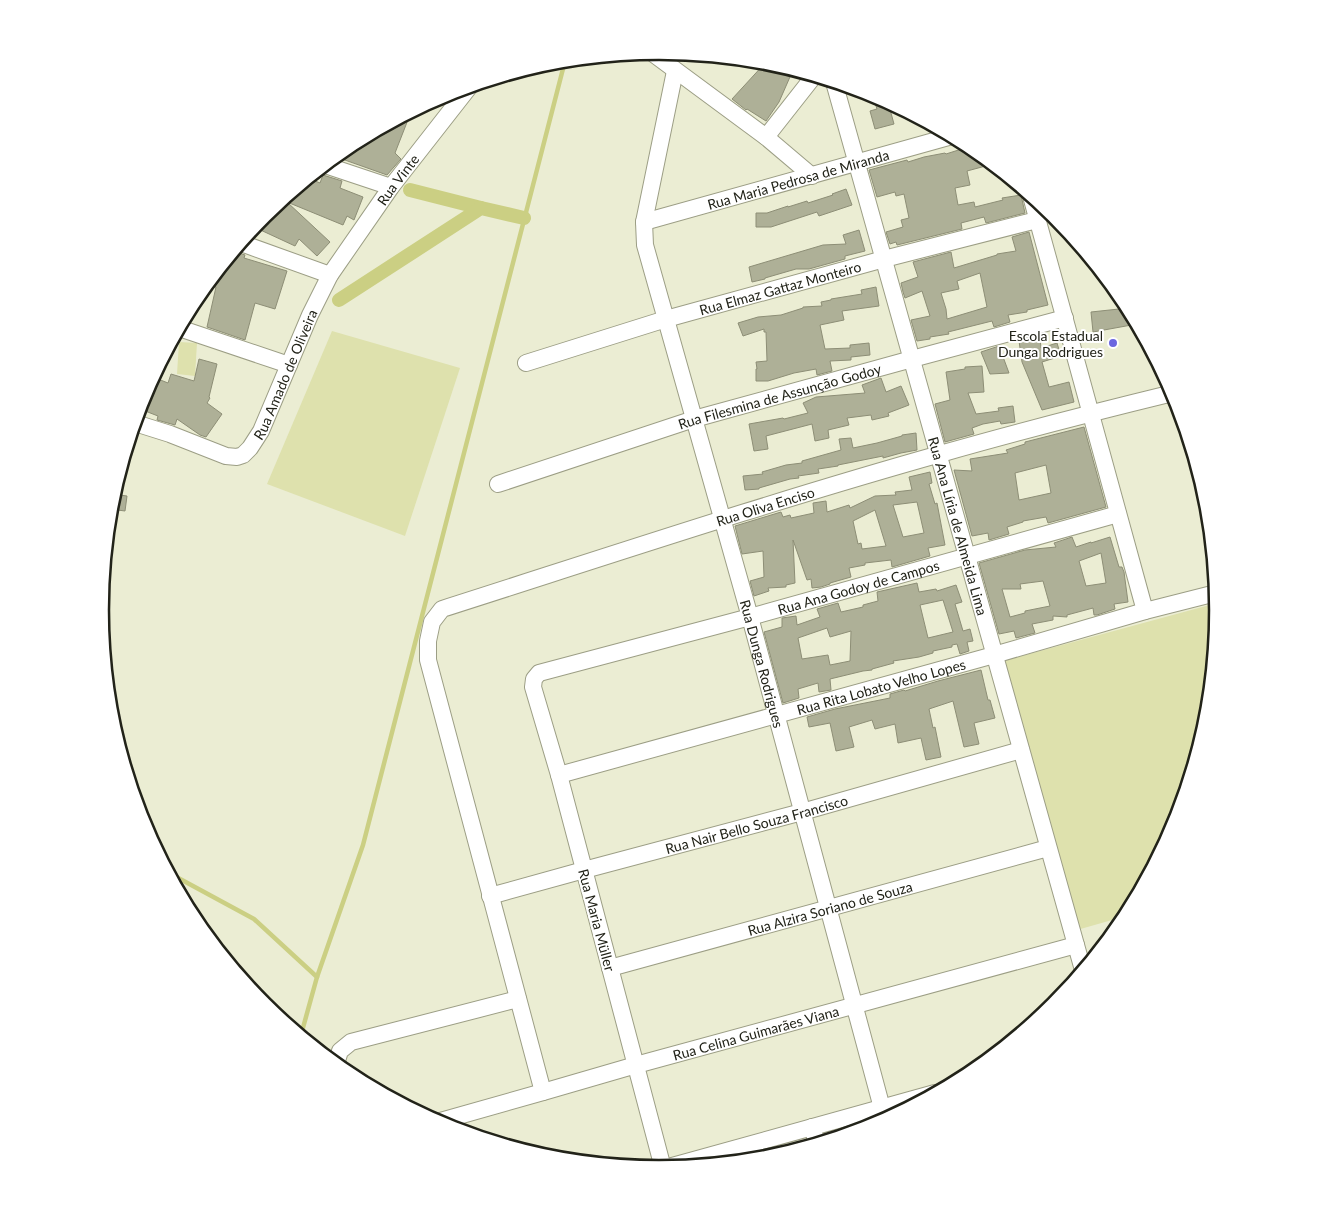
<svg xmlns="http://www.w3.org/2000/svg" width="1318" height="1220" font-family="Lato,sans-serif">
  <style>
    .green { fill: #dee1ad }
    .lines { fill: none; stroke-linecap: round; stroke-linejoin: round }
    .stream { stroke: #cbcf83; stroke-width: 4.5 }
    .canal { stroke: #cbcf83; stroke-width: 14 }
    .building { fill: #aeb097; stroke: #8d8e76; fill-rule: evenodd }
    .minor-casing { stroke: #9c9e85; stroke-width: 18 }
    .minor { stroke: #fff; stroke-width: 16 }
    .poi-dot { fill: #6b66e0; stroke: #fff; stroke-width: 2 }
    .labels { text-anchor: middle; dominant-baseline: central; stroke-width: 4; stroke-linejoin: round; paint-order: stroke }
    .street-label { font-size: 14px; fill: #222319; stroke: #fff }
    .poi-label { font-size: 14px; fill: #222319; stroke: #fff; text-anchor: end }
    .rim { fill: none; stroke: #222319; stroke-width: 2.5 }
  </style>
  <rect width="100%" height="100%" fill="#ebedd3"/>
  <g class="green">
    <polygon points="332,331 460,368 405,536 267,484"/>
    <polygon points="179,342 197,343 195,376 177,374"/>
    <polygon points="1217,603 1218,610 1207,719 1175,824 1126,916 1077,930 1003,661"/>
  </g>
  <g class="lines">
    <g class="stream">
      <polyline points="169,873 254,919 317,977"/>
      <polyline points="301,1035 317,977 363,845 565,61"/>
    </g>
    <g class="canal">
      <polyline points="410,190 481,208"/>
      <polyline points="339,300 481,208 524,218"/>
    </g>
  </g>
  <g class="building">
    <polygon points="766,62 793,70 779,102 766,121 747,109 746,110 732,99"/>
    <polygon points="872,94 888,102 894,124 875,129 870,111 877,109"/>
    <polygon points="411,112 395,153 401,159 387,175 342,159 349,145"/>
    <polygon points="971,146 993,164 967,171 970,185 955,188 958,205 974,202 975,207 1003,200 1002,198 1021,195 1025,213 986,223 984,217 961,223 962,229 897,245 896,242 890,244 886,232 903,227 901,220 909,218 904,194 896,196 895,192 877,197 869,170 907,160 908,162 924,157 945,153 946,154"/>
    <polygon points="323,175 342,181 340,188 363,197 354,220 347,216 343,225 287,202 330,242 317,256 299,239 295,246 254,227 264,215 308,178 320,183"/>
    <polygon points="846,189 852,205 819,216 817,212 771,227 756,227 756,213 767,213 788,206 788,207 807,201 808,203 833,195 832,194"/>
    <polygon points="859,230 865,251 845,256 845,259 809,269 796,269 765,278 765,279 752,282 749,267 823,245 846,244 843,235"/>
    <path d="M1029,232l19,73 -21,5v2l-19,3 2,7 -16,5 -2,-6 -44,11 1,2 -19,3v2l-13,2 -6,-21 19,-4 -8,-25 -17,7 -2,-6 -2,-9 17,-6 -5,-15 38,-10 3,16 43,-13v-1l19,-3 -4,-14zM980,273l7,34 -40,12 -1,-10 -5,-16 18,-4 -2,-8z"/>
    <polygon points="234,251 245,255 244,258 287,271 275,309 255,303 245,340 207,327 216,287 206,285"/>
    <polygon points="876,287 879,306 842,311 844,320 820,325 825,349 850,348 850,345 869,343 870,355 851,357 851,360 830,361 832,371 817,375 816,369 794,373 768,381 756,381 756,369 757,369 756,362 767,361 766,332 764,332 764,329 743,336 738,323 758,317 781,315 803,308 803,307 822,306 821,302 831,300 831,299 862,294 861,290"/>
    <polygon points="1116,290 1124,300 1137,324 1093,332 1091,312 1119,309"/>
    <polygon points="1040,338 1041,348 1057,343 1061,356 1042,362 1049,387 1069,382 1074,402 1042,410 1022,362 1019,341"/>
    <polygon points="999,346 1009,373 990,374 981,352"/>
    <polygon points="199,359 217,364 209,397 210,398 207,403 222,414 206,437 200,435 177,419 175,425 157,420 158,416 140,409 153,377 168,383 171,374 194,381"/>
    <polygon points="982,366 984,392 968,393 976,414 999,411 998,408 1013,406 1015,422 1001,424 1000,421 983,424 972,428 974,434 945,442 935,404 950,400 946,372 965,369 965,367"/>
    <polygon points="881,378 886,392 901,386 909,405 888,413 889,416 872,420 871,415 847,418 849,425 828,430 829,438 815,441 812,424 766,436 768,449 754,451 749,424 783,418 784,419 808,413 803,403 816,397 865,393 862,385"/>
    <path d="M1084,427l22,80 -58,16 -2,-6 -23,4v1l-16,5 2,7 -20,6 -1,-7 -16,3 -18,-66 18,1 -2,-12 38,-6 -2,-3 19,-6v-2zM1046,465l5,28 -32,7 -4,-27z"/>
    <polygon points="916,433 917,450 901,453 883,458 883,456 838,465 838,466 818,469 819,473 798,476 799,478 790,479 759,488 759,489 745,490 743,476 763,474 762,472 786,465 802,463 802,461 841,450 839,439 851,438 853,448 877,443 902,436 902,435"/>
    <path d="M930,472l2,11 -3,1 6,20 2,-1 8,42 -17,3 2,8 -38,11 -1,-7 -26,3v2l-16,3 2,9 -21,6v1l-9,3 -9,1 -1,-9 -4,1 -14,-40 2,43 -9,2v2l-18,1 1,3 -15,5 -4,-15 14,-4 -1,-26 -21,3 -7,-28 46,-14 2,5 7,-2 1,3 23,-5 -1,-10 13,-2 1,11 22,-7 1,3 25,-12 21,-1 -1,-3 17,-2 -3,-13zM917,502l7,31 -21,4 -10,-32zM875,510l11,36 -24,3 -1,-6 -3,1 -5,-23z"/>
    <polygon points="113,494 127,496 125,511 110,509"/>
    <path d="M1072,537l4,10 15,-5v1l19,-6 9,30h3l2,5 4,30 -14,2 1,5 -18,6h-3l-1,-7 -26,7v2l-14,-1v4l-21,4 3,9 -19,5 -2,-7 -15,3 -20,-71 46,-13 31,-3 -2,-4zM1101,553l5,30 -20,3 -7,-25zM1043,581l7,25 -25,5v2l-15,4 -8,-28h19l-1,-5z"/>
    <path d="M917,583l2,9 17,-3 1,2 19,-6 6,17 -7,2 8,27 7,-2 3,12 -6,1 2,9 -9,3 -3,-10 -5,1v2l-19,4v2l-14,4 -26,4 1,2 -22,6v1l-9,1 -33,8 1,11 -12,2 -1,-9 -20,6 1,9 -16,5 -19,-71 18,-5v-9l14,-2 1,9 23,-8 -3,-8 21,-6 3,9 22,-5v-2l15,-4 -1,-9zM943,600l10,32 -25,6 -8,-33zM827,628l3,9 21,-6 -1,30 -20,4 -2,-10 -26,4 -4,-21z"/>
    <polygon points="981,670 988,700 990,700 995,718 974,723 979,744 964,747 953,701 929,709 933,728 935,727 941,757 926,760 921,738 898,743 895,724 875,729 872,720 849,727 854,747 836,751 830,723 809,727 807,717 835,709 890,698 890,694 904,690 905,691 938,681"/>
  </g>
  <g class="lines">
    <g class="minor-casing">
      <g id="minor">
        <polyline points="651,52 766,137 812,176"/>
        <path id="s1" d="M675,71l-31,151 1,23 105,372 132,491"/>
        <path id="s2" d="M834,82l249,888"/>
        <polyline points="766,137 814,76"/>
        <polyline points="325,165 391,187"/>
        <polyline points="1031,196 1145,611"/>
        <path id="s3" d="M644,222l308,-86"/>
        <polyline points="241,243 330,275"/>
        <polyline points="179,328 289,365"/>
        <path id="s4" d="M526,363l140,-44 218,-60 153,-39"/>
        <path id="s5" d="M135,423l35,11 56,22 11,1 6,-2 7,-7 11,-17 49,-116 20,-40 61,-88 79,-101"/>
        <path id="s6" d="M498,484l196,-65 218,-60 153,-41"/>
        <path id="s7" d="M559,775l435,-120 151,-44 71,-18"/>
        <path id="s8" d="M490,896l94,-26 218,-58 219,-62"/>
        <path id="s9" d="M610,968l438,-120"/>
        <polyline points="336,1064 340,1051 351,1042 518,999"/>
        <path id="s10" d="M543,1092l-115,-432v-19l4,-19 10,-13c166,-53 331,-108 498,-155 77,-22 155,-42 233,-61"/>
        <path id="s11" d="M437,1122l106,-30 93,-27 440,-120"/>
        <polyline points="812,1127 817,1143"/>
        <path id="s12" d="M663,1168l-104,-393 -26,-88 1,-8 5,-6 211,-56 368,-103"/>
        <polyline points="665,1168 935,1093"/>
      </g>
    </g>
    <use href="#minor" class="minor"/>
  </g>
  <circle class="poi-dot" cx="1113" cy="343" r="5"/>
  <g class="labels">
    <g class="street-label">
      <text stroke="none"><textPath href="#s5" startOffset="432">Rua Vinte</textPath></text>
      <text stroke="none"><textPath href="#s3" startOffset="160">Rua Maria Pedrosa de Miranda</textPath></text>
      <text stroke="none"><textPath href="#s4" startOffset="265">Rua Elmaz Gattaz Monteiro</textPath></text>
      <text stroke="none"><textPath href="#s5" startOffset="206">Rua Amado de Oliveira</textPath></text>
      <text stroke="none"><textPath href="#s6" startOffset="295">Rua Filesmina de Assunção Godoy</textPath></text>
      <text stroke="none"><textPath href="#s10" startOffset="841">Rua Oliva Enciso</textPath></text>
      <text stroke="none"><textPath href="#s2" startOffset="461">Rua Ana Líria de Almeida Lima</textPath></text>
      <text stroke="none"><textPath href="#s12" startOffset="845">Rua Ana Godoy de Campos</textPath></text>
      <text stroke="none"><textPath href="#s1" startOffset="612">Rua Dunga Rodrigues</textPath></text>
      <text stroke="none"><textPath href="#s7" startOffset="334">Rua Rita Lobato Velho Lopes</textPath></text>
      <text stroke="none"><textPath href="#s8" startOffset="276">Rua Nair Bello Souza Francisco</textPath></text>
      <text stroke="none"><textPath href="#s9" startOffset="228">Rua Alzira Soriano de Souza</textPath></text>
      <text transform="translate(597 920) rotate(75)">Rua Maria Müller</text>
      <text stroke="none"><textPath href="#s11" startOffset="331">Rua Celina Guimarães Viana</textPath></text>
    </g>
    <g class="poi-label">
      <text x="1103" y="335">Escola Estadual<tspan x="1103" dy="16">Dunga Rodrigues</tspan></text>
    </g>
  </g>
  <path d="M0 0H1318V1220H0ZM109 610a550 550 0 1 1 1100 0a550 550 0 1 1-1100 0Z" fill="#fff" fill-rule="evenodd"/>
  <path class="rim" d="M109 610a550 550 0 1 1 1100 0a550 550 0 1 1-1100 0Z"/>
</svg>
